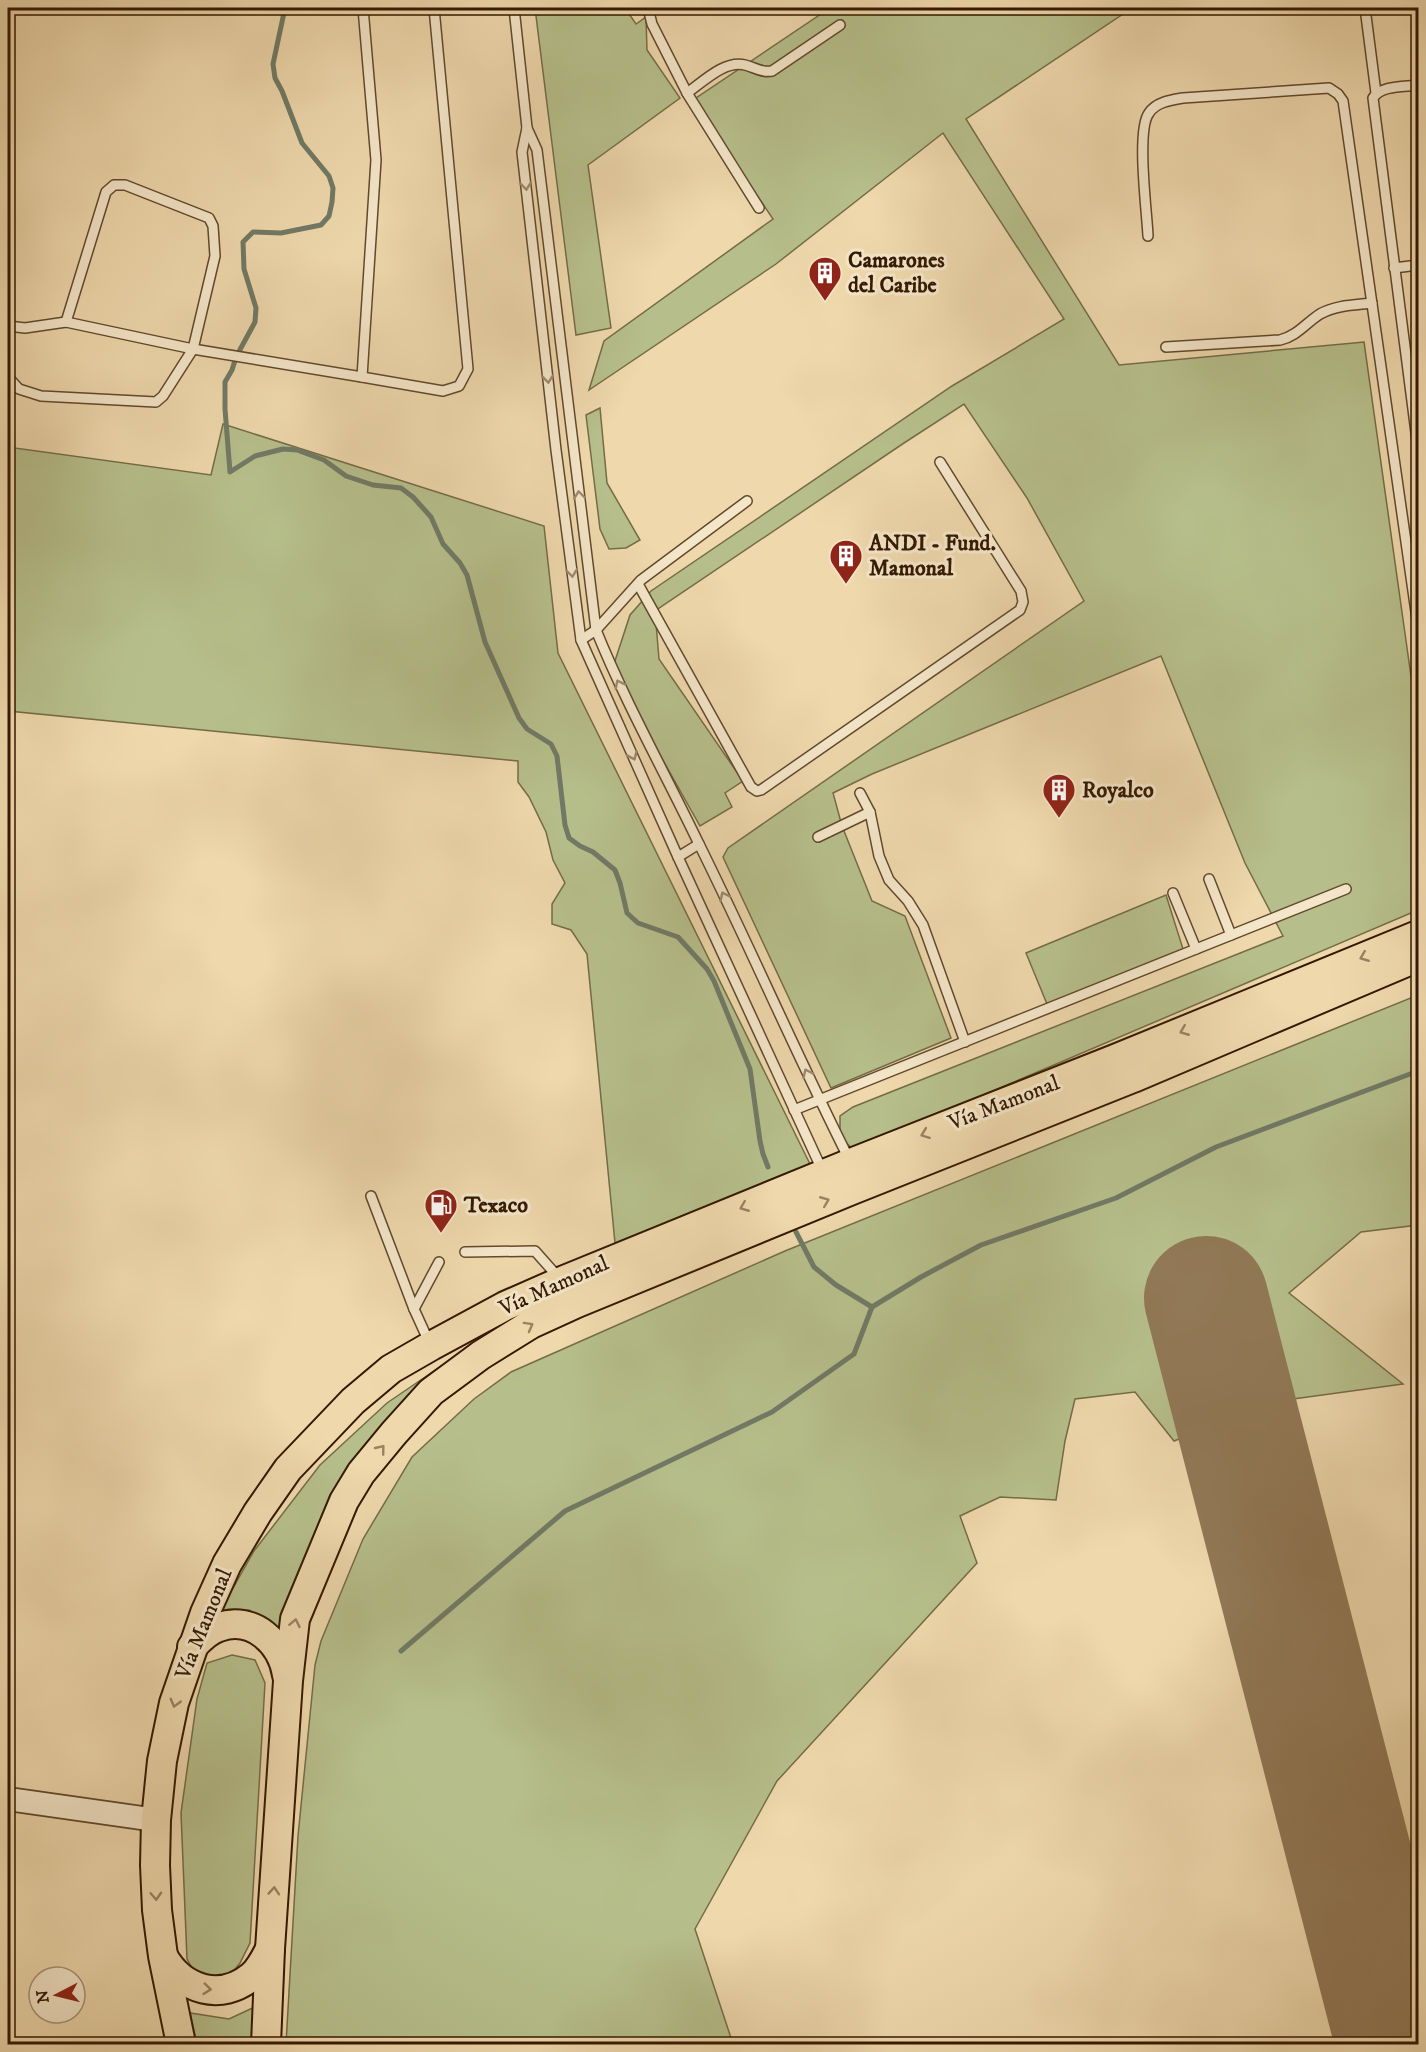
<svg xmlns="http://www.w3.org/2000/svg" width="1426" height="2052" font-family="'IM FELL DW Pica',serif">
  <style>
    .green { fill: #b6bf8b; stroke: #756c46; stroke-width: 1.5 }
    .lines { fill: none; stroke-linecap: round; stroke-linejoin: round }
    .stream { stroke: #717a66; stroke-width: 5 }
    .runway { stroke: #917856; stroke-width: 124 }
    .service-casing { stroke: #62492c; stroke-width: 12 }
    .tertiary-casing { stroke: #62492c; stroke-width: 26 }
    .primary-casing { stroke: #341901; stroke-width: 32 }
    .service { stroke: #f4e6c9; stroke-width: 9 }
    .tertiary { stroke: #f4e6c9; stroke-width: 22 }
    .primary { stroke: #eed8ac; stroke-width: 28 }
    .oneway { stroke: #9e8a6f }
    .oneway2 { stroke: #9a825f }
    .labels { text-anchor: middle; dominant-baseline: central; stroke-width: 6; stroke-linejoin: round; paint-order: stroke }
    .poi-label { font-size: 22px; font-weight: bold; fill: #341901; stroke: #f4e6c9; text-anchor: start }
    .street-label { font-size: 22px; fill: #341901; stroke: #f4e6c9 }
  </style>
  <rect width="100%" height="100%" fill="#eed8ac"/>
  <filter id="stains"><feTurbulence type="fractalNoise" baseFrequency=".00333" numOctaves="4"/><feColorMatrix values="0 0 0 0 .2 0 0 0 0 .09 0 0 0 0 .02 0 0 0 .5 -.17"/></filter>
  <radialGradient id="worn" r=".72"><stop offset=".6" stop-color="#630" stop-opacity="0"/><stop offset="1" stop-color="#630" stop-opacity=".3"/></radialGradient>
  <g class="green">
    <polygon points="535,8 625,8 636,24 646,17 647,50 680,98 588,165 611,328 576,335"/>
    <polygon points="830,8 1132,8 966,119 1119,365 1364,342 1418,726 1418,910 854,1150 840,1137 840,1116 853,1107 1283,936 1245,863 1161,656 872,774 833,793 842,826 872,901 905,916 951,1038 831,1088 723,857 728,848 1084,601 1027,498 964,404 904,443 655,611 659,659 743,781 725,793 732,807 700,826 612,670 630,615 651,591 952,386 1064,319 943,133 776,264 589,390 604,341 773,219 693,100"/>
    <polygon points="600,408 607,483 640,540 626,548 609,549 600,529 586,415"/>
    <polygon points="223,424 544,526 558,653 811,1166 615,1243 587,954 571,930 552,924 552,904 565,883 553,860 546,832 529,797 518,782 518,761 8,711 8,447 211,475"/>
    <polygon points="1166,895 1183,949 1047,1004 1026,953"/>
    <polygon points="1418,995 1418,1225 1361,1232 1289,1293 1403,1384 1271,1402 1174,1441 1135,1392 1075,1399 1065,1441 1056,1500 1000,1497 960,1516 977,1563 777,1781 695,1929 733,2044 286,2044 298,1836 315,1665 321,1641 363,1539 412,1457 474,1399 511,1372 785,1251"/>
    <polygon points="516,1315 397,1419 288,1634 249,1610 219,1613 254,1551 320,1465 387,1403"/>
    <polygon points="232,1655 255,1660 265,1683 250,1943 240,1963 229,1977 196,1975 187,1959 181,1813 197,1699 207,1663"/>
    <polygon points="259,2005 257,2044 197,2044 190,2013 229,2019"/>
  </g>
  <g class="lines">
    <g class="stream">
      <polyline points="285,8 273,64 275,78 282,91 302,143 329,176 333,188 332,202 329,216 321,225 281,233 253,232 243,242 244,269 256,308 255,322 236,357 232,370 225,382 225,409 230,472 255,456 283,449 297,450 324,460 346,476 373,485 401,488 413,497 431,517 443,544 460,563 467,575 485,642 519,718 527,729 551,744 557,756 565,825 569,838 580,846 593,852 615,870 620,883 627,913 638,923 678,937 707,969 714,981 750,1069 760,1141 763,1154 768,1167"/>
      <polyline points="796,1232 814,1267 836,1285 872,1307"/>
      <polyline points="401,1651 565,1511 772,1412 854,1354 872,1307 921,1277 981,1245 1116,1198 1216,1147 1418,1071"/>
    </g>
    <polyline class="runway" points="1206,1298 1398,2044"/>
    <g class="service-casing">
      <g id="service">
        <polyline points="514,8 527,128 522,152 556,450 581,640 678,857 823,1172"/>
        <polyline points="648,8 652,24 687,93 759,208"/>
        <polyline points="1365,8 1376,93"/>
        <path d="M1418,85c-13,2 -37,0 -45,13l45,350"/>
        <path d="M687,93c16,-11 37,-33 58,-28 9,2 16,8 27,6l68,-46"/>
        <path d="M527,128l10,22 59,480c30,74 69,143 103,214 52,105 98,212 151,317"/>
        <path d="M1148,236c-1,-24 -12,-106 1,-123 7,-11 22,-13 34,-15l146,-10 9,6 5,7 75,525"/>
        <polyline points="1394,268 1418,265"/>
        <polyline points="8,326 25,328 66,322 193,349 362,377 443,391 459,386 468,369 434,8"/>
        <path d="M1166,347l114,-7c17,-4 26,-17 40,-26 16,-9 35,-9 52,-11"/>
        <polyline points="8,377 19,389 41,396 156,402 163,396 193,349 215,256 213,226 209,218 125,185 114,185 106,192 66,322"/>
        <polyline points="362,377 376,160 363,8"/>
        <polyline points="638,584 751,787 757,791 761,790 1020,610 1023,602 1021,591 940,462"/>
        <polyline points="581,640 596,630 641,580 747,501"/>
        <polyline points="860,793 870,812 879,856 889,880 908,901 923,925 965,1042"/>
        <polyline points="818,837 870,812"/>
        <polyline points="678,857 699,844"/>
        <polyline points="1173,893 1196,949"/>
        <polyline points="1231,935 1346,889"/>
        <polyline points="794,1110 1231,935 1209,879"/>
        <polyline points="371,1196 414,1309 429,1342"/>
        <polyline points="465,1252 535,1251 559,1278"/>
        <polyline points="414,1309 439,1262"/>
      </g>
    </g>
    <g class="tertiary-casing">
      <polyline id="tertiary" points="8,1799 156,1820"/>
    </g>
    <g class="primary-casing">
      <g id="primary">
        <path d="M192,1647c8,-8 16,-17 27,-20 34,-12 63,16 68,48"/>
        <path d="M164,1958c19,32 57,44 88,18 8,-7 13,-17 18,-27"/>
        <polyline points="181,2044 163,1956 157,1910 155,1865 156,1820 162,1761 174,1703 205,1613 227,1564 258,1512 288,1469 353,1401 391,1369 431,1346 505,1306 562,1281 851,1163 1115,1059 1418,935"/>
        <polyline points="266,2044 270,1949 288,1681 295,1619 344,1501 361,1473 394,1433 431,1392 481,1355 531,1324 577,1303 852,1190 1133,1078 1418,957"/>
      </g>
    </g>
    <use href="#service" class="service"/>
    <use href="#tertiary" class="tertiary"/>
    <use href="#primary" class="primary"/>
  </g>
  <defs><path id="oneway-chevron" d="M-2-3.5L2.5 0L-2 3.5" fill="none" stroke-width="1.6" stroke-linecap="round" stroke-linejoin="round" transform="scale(1.5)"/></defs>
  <g class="oneway">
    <use href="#oneway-chevron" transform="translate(526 186) rotate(84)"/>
    <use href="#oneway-chevron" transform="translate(548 379) rotate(84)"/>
    <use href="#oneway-chevron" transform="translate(579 495) rotate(-97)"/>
    <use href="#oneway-chevron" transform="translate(572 573) rotate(83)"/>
    <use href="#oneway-chevron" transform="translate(619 684) rotate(-117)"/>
    <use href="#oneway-chevron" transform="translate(633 756) rotate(66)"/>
    <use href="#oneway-chevron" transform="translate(724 896) rotate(-115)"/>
    <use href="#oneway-chevron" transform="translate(807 1073) rotate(-115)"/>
  </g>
  <g class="oneway2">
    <use href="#oneway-chevron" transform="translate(1364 957) rotate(158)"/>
    <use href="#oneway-chevron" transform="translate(1184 1031) rotate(158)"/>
    <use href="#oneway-chevron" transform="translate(925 1134) rotate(159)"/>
    <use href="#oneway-chevron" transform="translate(825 1201) rotate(-22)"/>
    <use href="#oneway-chevron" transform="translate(744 1207) rotate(158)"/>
    <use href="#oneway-chevron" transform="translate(529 1326) rotate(-29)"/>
    <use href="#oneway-chevron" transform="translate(381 1449) rotate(-51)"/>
    <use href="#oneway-chevron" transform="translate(295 1623) rotate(-78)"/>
    <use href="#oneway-chevron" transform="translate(175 1703) rotate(105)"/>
    <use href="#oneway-chevron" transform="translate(274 1891) rotate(-86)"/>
    <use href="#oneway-chevron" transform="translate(156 1896) rotate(87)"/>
    <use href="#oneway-chevron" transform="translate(207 1989) rotate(6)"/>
  </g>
  <defs>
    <g id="building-pin" transform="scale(1.725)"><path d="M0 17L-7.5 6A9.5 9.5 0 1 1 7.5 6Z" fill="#8f2418" stroke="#f4e6c9"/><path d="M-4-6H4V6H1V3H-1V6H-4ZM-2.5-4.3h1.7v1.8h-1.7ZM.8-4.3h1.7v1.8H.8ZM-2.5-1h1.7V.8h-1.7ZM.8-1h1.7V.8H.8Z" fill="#fff"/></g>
    <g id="fuel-pin" transform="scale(1.725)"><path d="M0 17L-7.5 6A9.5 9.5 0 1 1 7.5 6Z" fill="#8f2418" stroke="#f4e6c9"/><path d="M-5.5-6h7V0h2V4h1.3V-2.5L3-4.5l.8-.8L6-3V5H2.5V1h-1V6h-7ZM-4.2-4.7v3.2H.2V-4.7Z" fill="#fff"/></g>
  </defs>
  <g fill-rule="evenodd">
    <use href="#building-pin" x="825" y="273"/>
    <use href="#building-pin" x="846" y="556"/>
    <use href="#building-pin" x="1059" y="790"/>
    <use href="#fuel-pin" x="441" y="1205"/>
  </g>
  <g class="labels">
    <g class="poi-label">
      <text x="848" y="260">Camarones<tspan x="848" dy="25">del Caribe</tspan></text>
      <text x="869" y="543">ANDI - Fund.<tspan x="869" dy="25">Mamonal</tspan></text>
      <text x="1082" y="790">Royalco</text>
      <text x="464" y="1205">Texaco</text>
    </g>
    <g class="street-label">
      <text transform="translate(1004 1103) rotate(-21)">Vía Mamonal</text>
      <text transform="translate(554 1286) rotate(-24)">Vía Mamonal</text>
      <text transform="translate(204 1624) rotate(-68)">Vía Mamonal</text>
    </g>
  </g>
  <rect width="1426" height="2052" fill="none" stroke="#eed8ac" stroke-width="30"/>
  <rect x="9" y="9" width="1408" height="2034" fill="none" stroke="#341901" stroke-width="3"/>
  <rect x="15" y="15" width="1396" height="2022" fill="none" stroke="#341901" stroke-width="1.5"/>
  <g transform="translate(57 1995) rotate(263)"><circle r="28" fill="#f4e6c9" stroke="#a79479" stroke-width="1.5"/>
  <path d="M0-4.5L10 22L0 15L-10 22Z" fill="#8f2418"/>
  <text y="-9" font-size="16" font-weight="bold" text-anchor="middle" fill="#341901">N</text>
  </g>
  <rect width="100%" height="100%" filter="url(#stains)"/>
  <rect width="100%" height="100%" fill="url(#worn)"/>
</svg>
